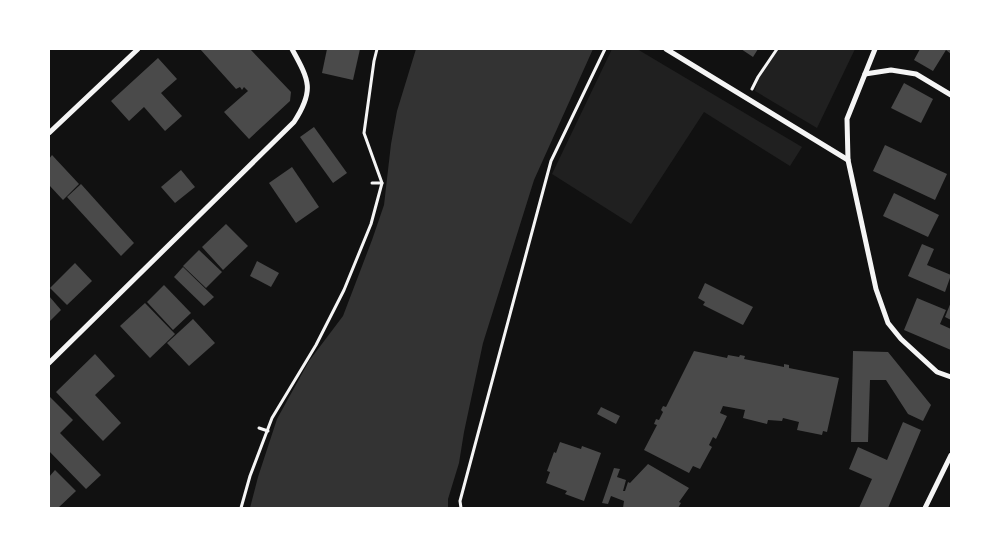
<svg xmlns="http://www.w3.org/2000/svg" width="1000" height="557" font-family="Roboto,sans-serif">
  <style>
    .green { fill: #202020 }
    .water { fill: #333 }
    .building { fill: #4a4a4a }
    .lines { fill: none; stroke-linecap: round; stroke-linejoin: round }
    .path { stroke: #f5f5f5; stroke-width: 3 }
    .minor { stroke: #f5f5f5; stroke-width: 5 }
  </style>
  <rect width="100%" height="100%" fill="#111"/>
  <g class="green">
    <polygon points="612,49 637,49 802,147 790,166 704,112 631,224 552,174"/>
    <polygon points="778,49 855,49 817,128 755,91 758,79"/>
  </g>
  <polygon class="water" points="416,49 593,49 534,180 483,343 464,432 459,463 448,499 448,508 250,508 258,477 277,419 309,361 343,316 372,240 384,205 391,144 397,111"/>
  <g class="building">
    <polygon points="200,49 250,49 291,92 290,101 249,139 224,112 248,91 244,87 242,90 240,87 236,89"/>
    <polygon points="327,49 360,49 353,80 322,73"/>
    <polygon points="741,49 758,49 753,57"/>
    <polygon points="920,49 951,49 951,54 946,50 933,71 914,60"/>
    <polygon points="158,58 177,79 161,93 182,116 165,131 144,107 129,121 111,101"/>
    <polygon points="904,83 933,99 921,123 891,108"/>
    <polygon points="314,127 347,173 333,183 300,137"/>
    <polygon points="885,145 947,174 935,200 873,171"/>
    <polygon points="52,155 79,184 63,200 49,185 49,159"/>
    <polygon points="292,167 319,207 296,223 269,183"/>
    <polygon points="181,170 195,187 175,203 161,187"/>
    <polygon points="81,184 134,243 121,256 67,197"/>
    <polygon points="894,193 939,215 928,237 883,216"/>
    <polygon points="226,224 248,246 223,270 202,247"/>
    <polygon points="922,244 934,249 927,265 951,275 945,292 908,276"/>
    <polygon points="199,250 222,272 206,288 183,266"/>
    <polygon points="257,261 279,273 271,287 250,276"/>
    <polygon points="75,263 92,281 67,305 50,288"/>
    <polygon points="183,267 214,297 204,306 174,277"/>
    <polygon points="705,283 753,307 743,325 703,305 705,302 698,298"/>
    <polygon points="164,285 191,313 173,330 147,302"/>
    <polygon points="49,296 61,310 49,322"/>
    <polygon points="917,298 946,310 940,324 951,329 951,350 904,330"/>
    <polygon points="951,302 951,320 945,317"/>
    <polygon points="145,303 175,334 150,358 120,326"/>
    <polygon points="193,319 215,343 189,366 167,343"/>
    <polygon points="694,351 727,358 728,355 739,357 740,355 745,356 744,359 784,367 784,364 789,365 789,368 839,378 827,432 823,431 822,435 797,430 799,422 783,418 782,421 768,420 767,424 743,418 745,410 723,406 720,413 727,416 716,439 713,437 709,445 712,447 700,469 693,466 689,473 644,450 657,425 654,424 656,419 659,420 663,412 661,410 663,406 666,407"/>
    <polygon points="853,351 888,352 931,405 923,421 908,414 886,380 870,380 868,442 851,442"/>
    <polygon points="95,354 115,376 95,395 121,423 103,441 56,392"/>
    <polygon points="49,396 73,420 60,433 101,475 86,489 49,451"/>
    <polygon points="601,407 620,416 616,424 597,414"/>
    <polygon points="903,422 921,430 888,508 859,508 872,479 849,469 858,447 887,460"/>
    <polygon points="560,442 581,449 582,446 601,453 584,501 565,494 567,491 546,483 550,472 547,471 554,452 556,453"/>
    <polygon points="648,464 689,488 679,502 681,503 678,508 623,508 624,501 611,496 608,504 602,503 614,468 620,469 617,477 626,480 623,491 625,491 628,482 630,483"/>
    <polygon points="55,470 76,491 58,508 49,508 49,477"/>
  </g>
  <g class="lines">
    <g class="path">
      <polyline points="752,89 758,77 777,49"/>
      <polyline points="372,183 382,183"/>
      <polyline points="259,428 268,431"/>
      <polyline points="241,508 250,476 272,418 316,345 344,290 371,224 382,183 364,133 374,61 377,49"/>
      <polyline points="461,508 460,501 551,161 605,49"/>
    </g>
    <g class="minor">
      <polyline points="666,49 848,160"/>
      <polyline points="875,49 847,119 848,160 876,289 888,323 901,339 937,372 951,377"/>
      <polyline points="865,74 891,70 916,74 951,95"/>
      <polyline points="49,133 138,49"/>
      <path d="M49,363l245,-241c21,-32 15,-42 -2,-73"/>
      <polyline points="925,508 951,455"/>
    </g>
  </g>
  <rect width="1000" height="557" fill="none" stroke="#ffffff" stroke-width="100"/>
</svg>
